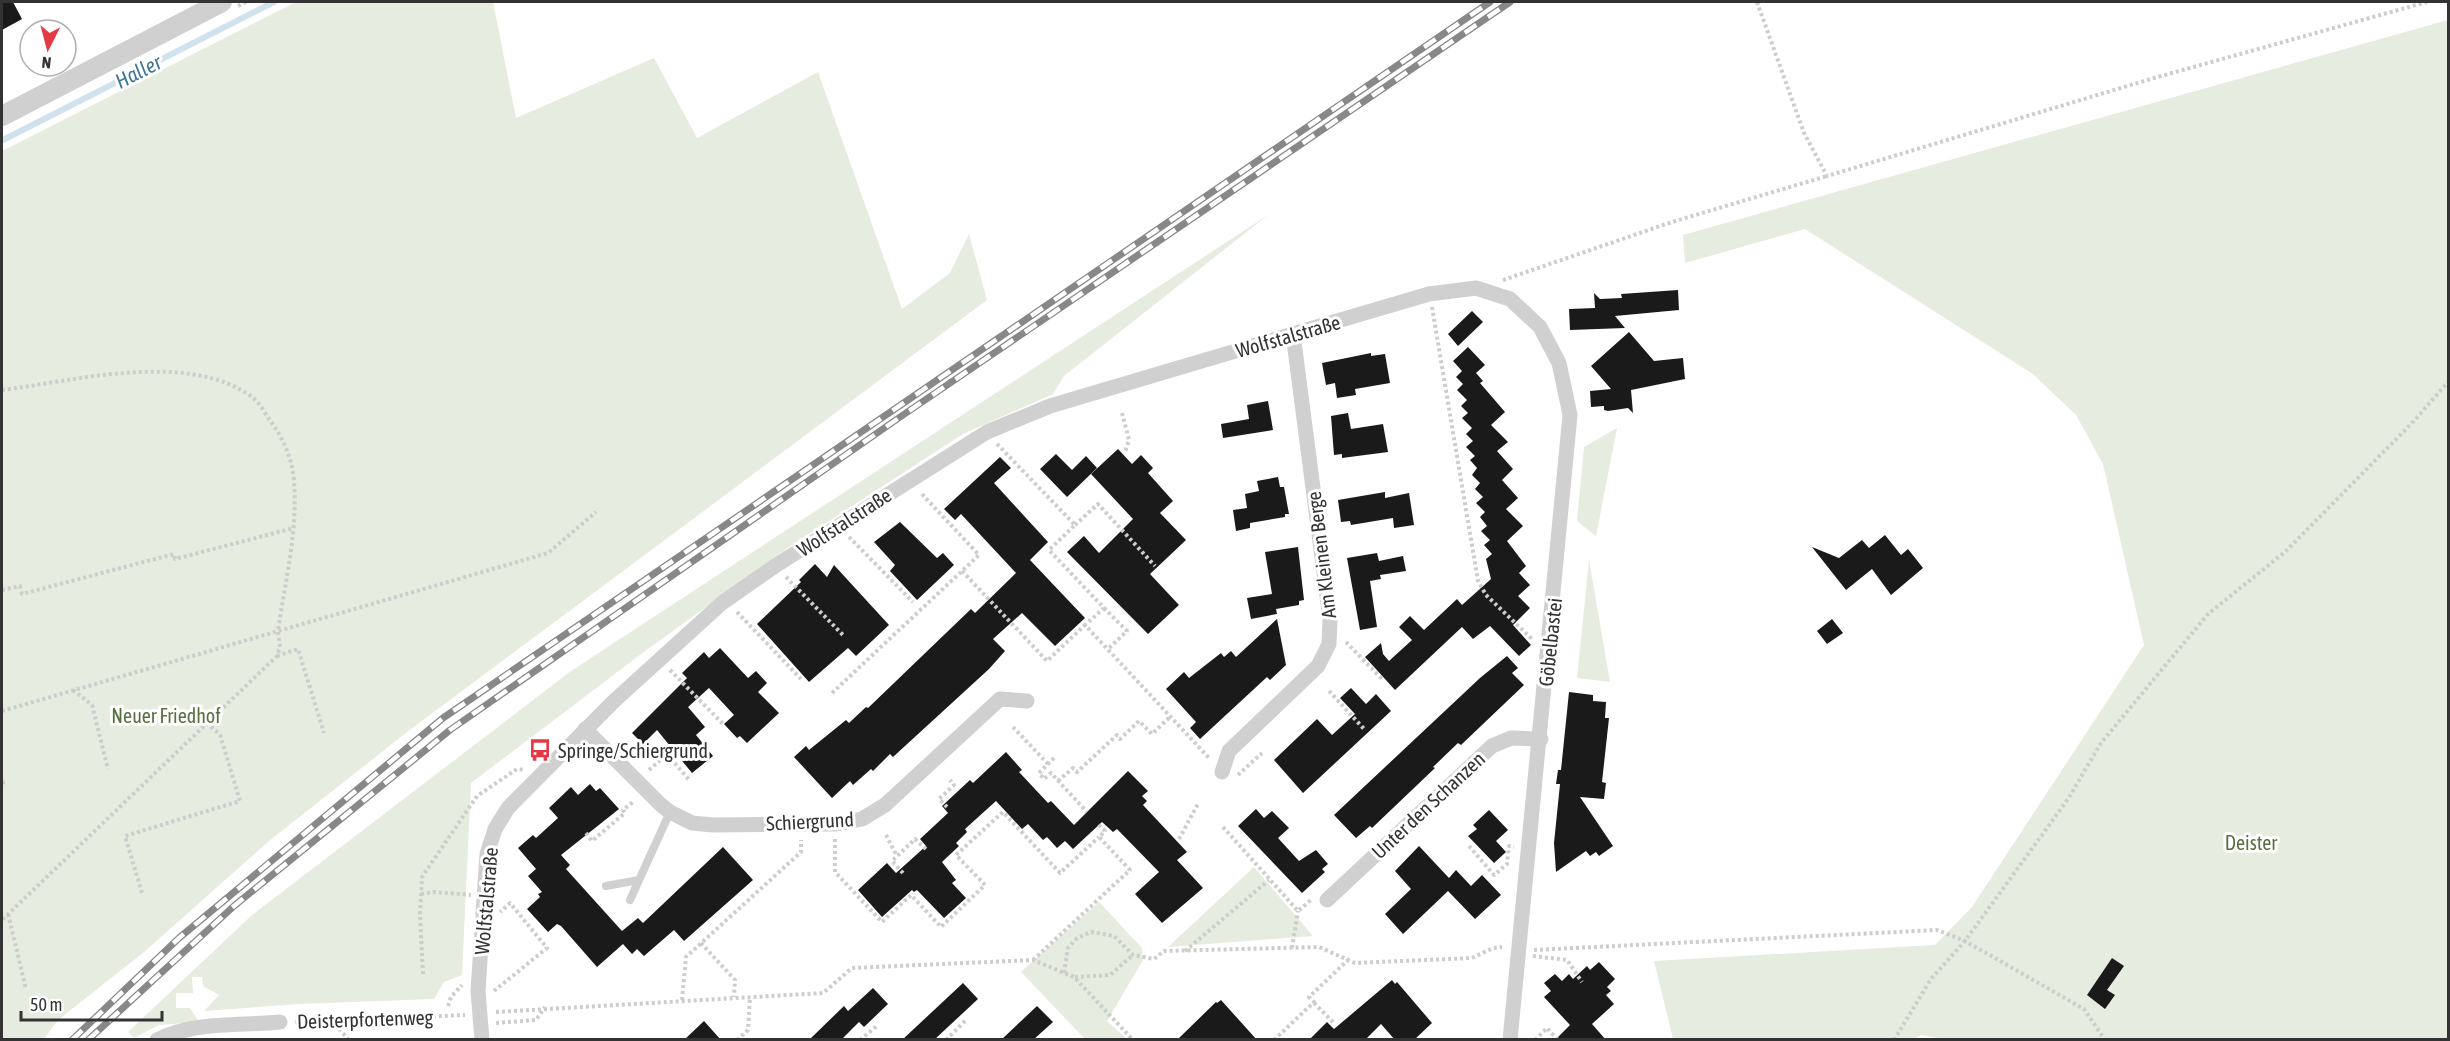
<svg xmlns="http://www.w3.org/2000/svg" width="2450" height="1041" font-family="'Asap Condensed',sans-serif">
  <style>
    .green { fill: #e6ecdf }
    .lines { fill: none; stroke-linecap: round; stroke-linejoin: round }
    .stream { stroke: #cfe2ee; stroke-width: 6 }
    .building { fill: #1a1a1a }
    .path { stroke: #cdcdcd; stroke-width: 4; stroke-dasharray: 3 3; stroke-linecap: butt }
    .service { stroke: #d0d0d0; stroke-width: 8 }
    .minor { stroke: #d0d0d0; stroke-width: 15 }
    .tertiary { stroke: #d0d0d0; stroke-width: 20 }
    .rail-casing { stroke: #888; stroke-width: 7 }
    .rail { stroke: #fff; stroke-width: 4.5; stroke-dasharray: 14; stroke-linecap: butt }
    .labels { text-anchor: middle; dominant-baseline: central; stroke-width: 6; stroke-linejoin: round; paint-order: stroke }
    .street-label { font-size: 20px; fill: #333; stroke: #fff }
    .park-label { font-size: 20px; fill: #56703f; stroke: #fff }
    .poi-label { font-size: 20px; fill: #333; stroke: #fff; text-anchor: start }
    .water-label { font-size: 21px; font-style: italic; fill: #3f7597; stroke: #fff }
  </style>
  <rect width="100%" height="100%" fill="#fff"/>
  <g class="green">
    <polygon points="296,2 493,2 516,118 654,58 697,138 818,72 902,309 950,273 969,234 987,300 411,729 269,841 144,952 58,1020 44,1039 2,1039 2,151"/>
    <polygon points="2448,20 2448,1039 1949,1040 1921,1035 1912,1040 1673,1039 1654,961 1935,945 1972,907 2144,645 2103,464 2076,415 2033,374 1805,229 1685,263 1683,235"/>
    <polygon points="1268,215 1064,376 1053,394 963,434 792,545 645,651 471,783 462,975 444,982 434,999 299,1004 204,1011 219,995 203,986 202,977 192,977 193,993 176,993 176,1008 190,1008 199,1022 159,1025 134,1038 128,1032 252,915 571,671"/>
    <polygon points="1617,428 1598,526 1596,536 1577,521 1584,447"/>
    <polygon points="1589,560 1610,682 1577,678"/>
    <polygon points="1254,867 1313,936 1168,947"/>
    <polygon points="1099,902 1142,948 1143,960 1107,1021 1127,1039 1085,1039 1021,972"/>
  </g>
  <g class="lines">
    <polyline class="stream" points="3,140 274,2"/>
  </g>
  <g class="building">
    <polygon points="2,2 13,2 22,19 2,30"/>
    <polygon points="1678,290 1679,310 1615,316 1625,328 1570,330 1569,309 1595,308 1594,293 1600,299 1622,298 1621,294"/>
    <polygon points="1472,311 1483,322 1458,346 1448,334"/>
    <polygon points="1629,332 1654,361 1683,358 1685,379 1631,390 1633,413 1628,408 1608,411 1604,410 1604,406 1591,407 1590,391 1611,389 1591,366"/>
    <polygon points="1468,347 1485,365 1476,373 1483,381 1480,383 1505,412 1491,425 1508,442 1497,451 1513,469 1502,480 1518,498 1506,509 1523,526 1507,541 1526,566 1519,573 1530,585 1518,596 1530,608 1513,625 1531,645 1519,656 1490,626 1473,639 1462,627 1395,690 1365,657 1381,643 1383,654 1389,661 1412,640 1399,627 1410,616 1424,630 1457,599 1462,605 1491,579 1486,559 1492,554 1484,545 1490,540 1481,531 1487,526 1480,517 1485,512 1476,503 1483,497 1475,489 1480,483 1472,475 1477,468 1470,460 1475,456 1466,447 1473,441 1466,434 1472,428 1462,418 1468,413 1461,406 1467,400 1457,390 1463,384 1456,377 1462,371 1453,361"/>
    <polygon points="1371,353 1371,356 1385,354 1390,383 1355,389 1356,395 1337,398 1335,383 1326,385 1322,363"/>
    <polygon points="1268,401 1273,430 1223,438 1221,424 1249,419 1247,405"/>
    <polygon points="1348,413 1351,429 1383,424 1388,452 1342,458 1342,454 1334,455 1331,416"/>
    <polygon points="1118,449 1132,464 1141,455 1153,468 1148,473 1173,501 1160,513 1186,540 1150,574 1179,605 1148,634 1067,552 1084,536 1099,553 1133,519 1091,474"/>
    <polygon points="1056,454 1072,470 1086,456 1097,468 1067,497 1040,469"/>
    <polygon points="1000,457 1011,468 994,483 1048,542 1030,560 1085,618 1055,646 1022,613 993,639 1005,651 989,669 893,757 890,754 873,771 871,769 853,785 850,781 832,798 794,757 806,746 809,750 846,720 849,723 866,707 868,708 971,609 975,613 1016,573 961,514 955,520 944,509"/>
    <polygon points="1278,477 1280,487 1284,487 1289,514 1285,514 1285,517 1250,523 1250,528 1236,531 1233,510 1247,508 1245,494 1259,491 1257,481"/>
    <polygon points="1385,492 1385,498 1409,493 1414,525 1394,528 1393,518 1351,525 1350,521 1341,522 1338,500"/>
    <polygon points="900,522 937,558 943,553 954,565 917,600 890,571 895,565 874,542"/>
    <polygon points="1885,535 1901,555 1908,549 1923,568 1891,595 1872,569 1846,590 1812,547 1839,558 1862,540 1869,548"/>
    <polygon points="1298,547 1304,600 1299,601 1299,605 1276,609 1277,614 1251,619 1247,598 1272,594 1265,552"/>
    <polygon points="1377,553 1379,561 1403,556 1406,571 1380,575 1381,579 1370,581 1377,627 1360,630 1347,558"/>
    <polygon points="815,564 827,577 834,565 889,625 856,656 848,648 809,682 757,624 801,582 799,580"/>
    <polygon points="1277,619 1286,665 1270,680 1267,677 1200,739 1190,728 1196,722 1166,689 1184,672 1189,678 1221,653 1224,657 1231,651 1236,657"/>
    <polygon points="1832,619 1843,633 1827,644 1817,631"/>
    <polygon points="720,648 748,678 756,671 767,683 758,692 779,713 747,743 740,736 737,738 724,724 734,715 709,688 688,707 705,727 696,735 713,756 692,773 657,730 643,744 632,733 687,678 682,673 704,652 709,658"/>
    <polygon points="1507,656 1518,668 1512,673 1524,685 1461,745 1458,743 1433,767 1435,768 1372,828 1370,826 1356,838 1334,815 1480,678"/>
    <polygon points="1351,688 1366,704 1376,694 1391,711 1303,793 1274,760 1317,719 1332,735 1355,714 1340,698"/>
    <polygon points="1569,692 1593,695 1593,701 1606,702 1605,718 1609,718 1602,782 1606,783 1604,799 1580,797 1613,846 1599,856 1596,852 1590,856 1586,851 1556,872 1554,843 1560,784 1556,784 1558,770 1561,770"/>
    <polygon points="1006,752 1022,770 1019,772 1048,803 1051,801 1074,825 1128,771 1148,791 1142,796 1147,801 1143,805 1187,852 1177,860 1203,888 1162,923 1135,894 1159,872 1117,829 1113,832 1102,822 1073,849 1065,841 1057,848 1047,837 1043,840 1028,824 1022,829 996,801 965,829 967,832 956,843 959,846 942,862 956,880 952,883 966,898 944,918 917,890 914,892 912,890 882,917 858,890 887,863 896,873 926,846 920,839 948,813 942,806 970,780 973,783"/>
    <polygon points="590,784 596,791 600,788 619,809 561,855 570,865 566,869 622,931 638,918 643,923 723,847 753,880 684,941 674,930 644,956 637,949 632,954 623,944 597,967 561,926 557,924 548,932 527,909 540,897 538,894 542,892 528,876 536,869 518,848 533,835 536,838 558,818 549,808 571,787 578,795"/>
    <polygon points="1256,809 1264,818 1272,811 1289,828 1278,838 1299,861 1316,850 1328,864 1322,869 1325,872 1302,893 1238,826"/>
    <polygon points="1489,810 1508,830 1496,841 1506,852 1494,863 1468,836 1477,829 1473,825"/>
    <polygon points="1419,846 1449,878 1456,870 1471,886 1482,875 1501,895 1475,919 1448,891 1403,934 1385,914 1411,889 1395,871"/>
    <polygon points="2112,958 2124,966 2107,990 2115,995 2105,1009 2087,995"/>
    <polygon points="1599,962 1615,979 1607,987 1611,991 1606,995 1614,1004 1592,1024 1606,1040 1555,1040 1570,1025 1544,997 1551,991 1544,983 1555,974 1562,981 1569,974 1573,979 1587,966 1590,970"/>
    <polygon points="1392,980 1395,984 1397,982 1432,1023 1414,1040 1395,1040 1381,1024 1365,1040 1309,1040 1327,1022 1334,1029"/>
    <polygon points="963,983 978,999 934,1040 902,1040"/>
    <polygon points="873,988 888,1004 864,1027 859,1022 841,1040 809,1040 844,1006 848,1011"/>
    <polygon points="1221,1000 1257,1040 1177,1040 1216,1002 1217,1003"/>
    <polygon points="1037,1006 1053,1022 1033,1040 1001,1040"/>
    <polygon points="704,1021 721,1040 684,1040"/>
  </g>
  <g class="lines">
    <g class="path">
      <polyline points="1757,2 1804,133 1827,176 2154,78 2427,2"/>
      <polyline points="238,6 246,2"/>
      <polyline points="1503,280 1672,222 1827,176"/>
      <polyline points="1432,307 1478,581 1486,595 1533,640"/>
      <path d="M2,390c72,-9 186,-40 250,7 7,5 12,15 17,22 14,19 23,38 25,62 4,50 -9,101 -16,150l2,16 -3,9 -275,264"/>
      <polyline points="1122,413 1129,440 1125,452"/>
      <polyline points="997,444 1075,525 1049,550 1104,608 1085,625 1210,759"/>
      <polyline points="1075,525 1098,504 1155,566"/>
      <polyline points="849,537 913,602"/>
      <polyline points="962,571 1047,661 1085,625"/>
      <polyline points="786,577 844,636"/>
      <polyline points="2,590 20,586 22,594 174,554 175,559 294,528"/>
      <polyline points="1104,608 1127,631 1108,649"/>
      <polyline points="737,612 801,679"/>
      <polyline points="1346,642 1383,680"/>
      <polyline points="277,656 298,649 324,733"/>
      <polyline points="670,670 724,725"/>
      <polyline points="73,690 92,705 108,769"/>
      <polyline points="1329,691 1365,730"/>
      <polyline points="832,693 979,555 920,492"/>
      <polyline points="2,711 548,553 596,512"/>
      <polyline points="1013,727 1048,764"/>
      <polyline points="667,754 690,781"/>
      <polyline points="1054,758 1039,773 1044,779 1051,773 1087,812"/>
      <polyline points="649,770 673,749"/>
      <polyline points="1238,775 1262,753"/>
      <polyline points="1058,781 1073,768 1077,772 1117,735 1120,739 1139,721 1152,734 1171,716"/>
      <polyline points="2,783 7,781"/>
      <polyline points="947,807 939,799 954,785 950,780"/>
      <polyline points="1223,827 1298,911 1312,899"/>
      <polyline points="586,833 592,841 625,813 623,810 634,801"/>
      <polyline points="886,835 897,856"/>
      <polyline points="835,839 835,872 882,922 911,895 941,927 985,885 956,855 1003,812 1060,873 1099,837"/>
      <polyline points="1179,839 1199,802"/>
      <polyline points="1469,846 1494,875 1507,864 1509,846 1514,847"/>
      <polyline points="903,873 892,861 915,839 927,850"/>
      <polyline points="142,893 125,836 240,801 220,735 206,722"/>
      <polyline points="421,894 434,892 471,895"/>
      <polyline points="8,914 26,989"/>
      <polyline points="701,943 735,980 734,997"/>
      <polyline points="1292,948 1298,911"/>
      <polyline points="1534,950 1937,930 1965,941 2084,1009 2105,1040"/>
      <polyline points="1185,951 1269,880"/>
      <polyline points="1533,956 1567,960 1582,982"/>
      <polyline points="1033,960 1130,870 1099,837 1105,831 1098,824"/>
      <polyline points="1064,973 1068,948 1077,938 1091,932 1114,936 1133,955 1154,959 1164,951 1319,947 1355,963 1472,958 1493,948 1502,947"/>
      <polyline points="423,974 420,914 422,877 477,796 517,769 524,770"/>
      <polyline points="1075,977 1110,975 1133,955"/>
      <polyline points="494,991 547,948 510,903 500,912"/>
      <polyline points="682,1000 686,957 801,852 801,840"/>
      <polyline points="1314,1003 1335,1024"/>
      <polyline points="448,1006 451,997 462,985"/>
      <polyline points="496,1012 823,993 852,968 1033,960 1074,977 1133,1040"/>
      <polyline points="331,1020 349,1040"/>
      <polyline points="295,1022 465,1015"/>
      <polyline points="496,1023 536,1020 545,1007"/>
      <polyline points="737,1040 748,1030 750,997"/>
      <polyline points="860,1040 877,1026"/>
      <polyline points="946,1040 966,1020"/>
      <polyline points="1274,1040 1314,1002 1309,997 1348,960"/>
      <polyline points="1535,1040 1547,1028 1558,1040"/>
      <polyline points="1894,1040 1931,979 1965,941 2068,799 2101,743 2208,614 2285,552 2413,422 2448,382"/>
    </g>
    <g class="service">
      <polyline points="606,886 639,880"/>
      <polyline points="630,900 670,812"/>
    </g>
    <g class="minor">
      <polyline points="585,729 661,805 670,812 692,823 713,825 836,824 862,819 885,805 1000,699 1027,701"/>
      <polyline points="1222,772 1229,751 1318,666 1329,644 1330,619 1293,334"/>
      <polyline points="1327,900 1492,746 1511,738 1541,739"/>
      <path d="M157,1040c37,-19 83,-14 123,-18"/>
      <polyline points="482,1040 478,991 487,854 495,829 508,808 614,701 722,603 775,566 987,432 1050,406 1293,334 1429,294 1476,288 1510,299 1540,327 1559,363 1570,415 1510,1040"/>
    </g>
    <polyline class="tertiary" points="2,116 222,2"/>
    <g class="rail-casing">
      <g id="rail">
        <polyline points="72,1040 179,938 443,718 1490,2"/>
        <polyline points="88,1040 234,906 450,730 903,415 1510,2"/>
      </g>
    </g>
    <use href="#rail" class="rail"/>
  </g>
  <defs>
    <g id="bus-bare" transform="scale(1.8)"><path d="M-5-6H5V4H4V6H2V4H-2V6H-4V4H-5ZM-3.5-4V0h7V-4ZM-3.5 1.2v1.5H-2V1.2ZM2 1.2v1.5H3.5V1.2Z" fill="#e63946" stroke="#fff" stroke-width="2.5" paint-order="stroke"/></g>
  </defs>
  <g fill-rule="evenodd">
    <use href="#bus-bare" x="540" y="750"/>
  </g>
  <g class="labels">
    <g class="street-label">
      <text transform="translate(1288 336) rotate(-16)">Wolfstalstraße</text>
      <text transform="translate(844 522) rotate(-33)">Wolfstalstraße</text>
      <text transform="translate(1321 555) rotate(-97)">Am Kleinen Berge</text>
      <text transform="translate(1550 642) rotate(-84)">Göbelbastei</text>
      <text transform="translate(1428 805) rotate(-43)">Unter den Schanzen</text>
      <text transform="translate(810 821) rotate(-3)">Schiergrund</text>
      <text transform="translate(486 901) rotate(-85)">Wolfstalstraße</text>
      <text transform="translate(365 1019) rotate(-2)">Deisterpfortenweg</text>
    </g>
    <g class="park-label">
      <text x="166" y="715">Neuer Friedhof</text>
      <text x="2251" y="842">Deister</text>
    </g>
    <g class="poi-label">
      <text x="558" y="750">Springe/Schiergrund</text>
    </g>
    <g class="water-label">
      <text transform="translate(138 71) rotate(-27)">Haller</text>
    </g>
  </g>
  <rect width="2450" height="1041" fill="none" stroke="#333333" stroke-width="6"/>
  <g transform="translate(48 48) rotate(186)"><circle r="28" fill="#ffffff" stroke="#adadad" stroke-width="1.5"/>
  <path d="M0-4.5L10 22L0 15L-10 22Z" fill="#e63946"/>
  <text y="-9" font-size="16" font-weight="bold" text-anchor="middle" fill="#333333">N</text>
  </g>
  <path d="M21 1011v9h141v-9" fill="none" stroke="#333333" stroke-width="3"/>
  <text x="30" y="1011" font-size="18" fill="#333333" stroke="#ffffff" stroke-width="4.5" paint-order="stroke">50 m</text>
</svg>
